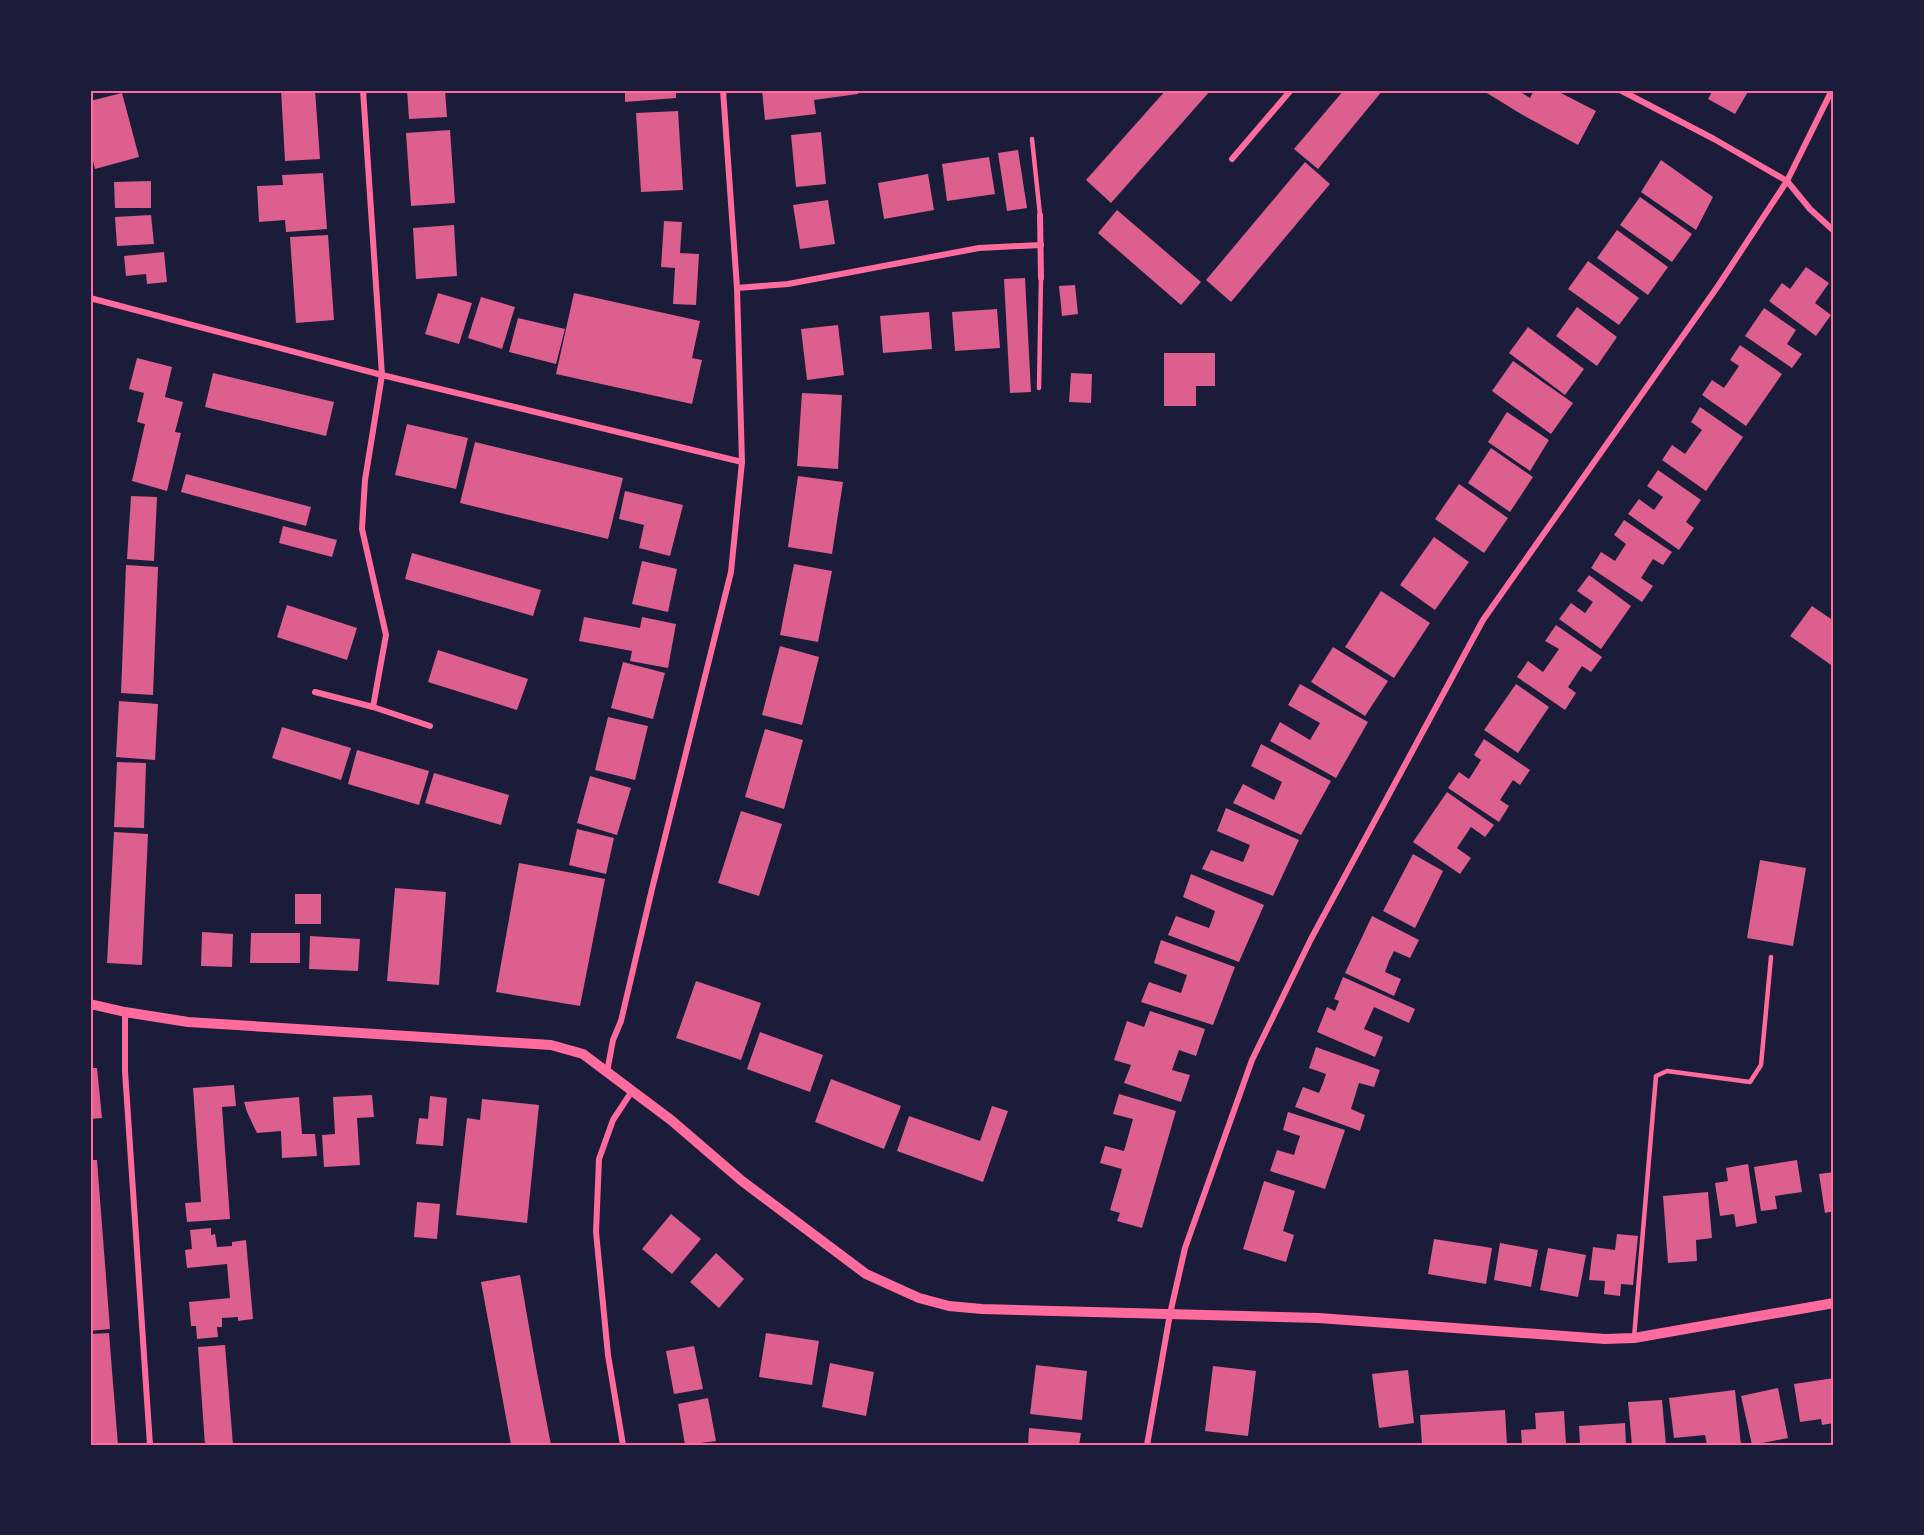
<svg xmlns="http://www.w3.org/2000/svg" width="1924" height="1535" font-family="Spectral,serif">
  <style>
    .building { fill: #dd5f8e }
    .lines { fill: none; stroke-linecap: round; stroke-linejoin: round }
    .service { stroke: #ff6b9d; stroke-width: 4.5 }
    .minor { stroke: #ff6b9d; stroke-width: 6 }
    .tertiary { stroke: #ff6b9d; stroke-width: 10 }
    .neatline { fill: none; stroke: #ff6b9d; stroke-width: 2 }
  </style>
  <rect width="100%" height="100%" fill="#1b1b3a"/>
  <g class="building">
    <polygon points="281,90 315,90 320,159 285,161"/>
    <polygon points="407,90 445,90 447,117 409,119"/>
    <polygon points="625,90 676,90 676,98 625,102"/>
    <polygon points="762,90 857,90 858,94 814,100 816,114 765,120"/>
    <polygon points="1166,90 1211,90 1111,203 1086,180"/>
    <polygon points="1344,90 1383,90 1318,169 1294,149"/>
    <polygon points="1482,90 1517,90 1530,98 1534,90 1555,90 1596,111 1578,145 1521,114"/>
    <polygon points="1713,90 1749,90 1735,114 1708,99"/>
    <polygon points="122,93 139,157 95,169 90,150 90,101"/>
    <polygon points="678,111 683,190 641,192 636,113"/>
    <polygon points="450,130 455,203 411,206 406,133"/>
    <polygon points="821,132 826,184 796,187 791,135"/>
    <polygon points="1018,150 1027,208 1007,211 998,153"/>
    <polygon points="989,157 995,194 947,201 942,164"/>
    <polygon points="1661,160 1713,197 1696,230 1641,192"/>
    <polygon points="1305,162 1330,184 1231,302 1206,280"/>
    <polygon points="323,173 327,229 286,232 285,220 259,222 257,186 283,185 282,175"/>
    <polygon points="928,174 934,210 884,219 878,183"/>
    <polygon points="151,181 151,208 115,208 114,182"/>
    <polygon points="1640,197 1692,234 1672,262 1620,225"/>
    <polygon points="828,200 835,244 800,249 793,205"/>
    <polygon points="1117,210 1201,282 1181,305 1098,233"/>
    <polygon points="151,215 154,244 117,246 115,217"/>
    <polygon points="664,221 682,222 680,253 699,254 696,305 673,304 675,268 661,267"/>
    <polygon points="454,225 457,276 416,279 413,228"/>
    <polygon points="1617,230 1668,267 1648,295 1597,258"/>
    <polygon points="328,235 334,320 296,323 290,237"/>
    <polygon points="164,252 167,282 147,284 146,274 126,276 124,256"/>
    <polygon points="1588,261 1639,298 1619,325 1568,289"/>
    <polygon points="1806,267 1829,283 1815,303 1831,315 1816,336 1769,301 1782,283 1790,289"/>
    <polygon points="1025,278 1031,392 1010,393 1004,279"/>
    <polygon points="1075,285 1078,314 1062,316 1059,286"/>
    <polygon points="438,293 472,303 459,344 425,334"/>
    <polygon points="574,293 700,321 692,358 702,360 692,404 556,374"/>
    <polygon points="481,297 515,307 502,349 468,338"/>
    <polygon points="1577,307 1617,337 1597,366 1556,336"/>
    <polygon points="1764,308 1796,330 1787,344 1802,354 1792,368 1745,336"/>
    <polygon points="997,309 1000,348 955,351 952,312"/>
    <polygon points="929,312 932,349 883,353 880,316"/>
    <polygon points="518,318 565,329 556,364 509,352"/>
    <polygon points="838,325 844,375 807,380 801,329"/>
    <polygon points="1528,327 1584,369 1565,395 1509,353"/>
    <polygon points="1740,345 1782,374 1746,426 1702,395 1712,380 1724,388 1739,366 1730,360"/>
    <polygon points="1164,353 1215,353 1215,386 1196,386 1196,406 1164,406"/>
    <polygon points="137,358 172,367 165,397 183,402 175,432 181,433 167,491 132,481 145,424 137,422 144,393 129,389"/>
    <polygon points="1513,361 1573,403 1551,434 1492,391"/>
    <polygon points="213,373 334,402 326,436 205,407"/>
    <polygon points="1071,373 1092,374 1091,403 1069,402"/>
    <polygon points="802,393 842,395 838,469 797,466"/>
    <polygon points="1700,407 1743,437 1706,491 1662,460 1672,445 1685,454 1694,441 1702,430 1691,422"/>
    <polygon points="1507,412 1549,440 1530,471 1488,442"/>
    <polygon points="407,424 468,438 456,489 395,475"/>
    <polygon points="475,442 623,478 608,539 460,503"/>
    <polygon points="1491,448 1533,477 1510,512 1468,483"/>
    <polygon points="1658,470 1701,500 1686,522 1694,528 1679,550 1628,514 1639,499 1654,510 1663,497 1647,486"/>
    <polygon points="186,474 311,507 306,526 181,492"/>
    <polygon points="798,476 843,482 832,554 788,547"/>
    <polygon points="1459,484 1508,518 1484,553 1435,519"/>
    <polygon points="625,491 683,505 670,556 639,548 644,525 619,519"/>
    <polygon points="131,496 157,497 154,561 127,559"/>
    <polygon points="1624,520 1672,552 1663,565 1653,559 1641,578 1653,586 1642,602 1591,568 1601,552 1615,561 1626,544 1614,535"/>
    <polygon points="283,526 337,540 332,557 279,543"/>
    <polygon points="1434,537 1469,562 1435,610 1400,585"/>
    <polygon points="412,553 541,590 533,616 405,579"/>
    <polygon points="642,561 677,569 668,612 632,604"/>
    <polygon points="794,564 832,571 818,642 780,635"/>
    <polygon points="126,565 158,567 153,695 121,693"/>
    <polygon points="1589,575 1631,606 1601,649 1559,619 1571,603 1585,613 1593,602 1577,591"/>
    <polygon points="1381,591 1430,623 1394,678 1345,647"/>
    <polygon points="287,605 357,628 347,660 277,637"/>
    <polygon points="1812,606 1834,621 1834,667 1790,636"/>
    <polygon points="584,617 640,628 642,617 676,624 668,668 630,661 632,651 579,641"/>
    <polygon points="1556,625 1602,657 1591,672 1582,666 1568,687 1576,693 1565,710 1517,677 1528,661 1543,672 1559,649 1545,641"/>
    <polygon points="780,646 819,657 802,725 762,715"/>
    <polygon points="1333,647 1388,681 1365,716 1311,682"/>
    <polygon points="438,650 528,679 517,710 428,682"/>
    <polygon points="623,662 665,673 653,719 611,708"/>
    <polygon points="1300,684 1368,722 1336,778 1270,741 1280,722 1310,740 1320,723 1288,705"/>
    <polygon points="1516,684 1549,707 1518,753 1484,730"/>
    <polygon points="119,701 158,704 155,760 116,757"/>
    <polygon points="608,717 648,726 635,780 595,770"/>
    <polygon points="282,727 351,748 341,780 272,758"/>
    <polygon points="765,729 803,740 784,809 745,797"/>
    <polygon points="1484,739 1530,770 1520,785 1513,780 1500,800 1509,806 1499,822 1448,788 1459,772 1469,779 1481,760 1474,755"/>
    <polygon points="1261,744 1331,781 1301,835 1233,803 1243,784 1274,800 1282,782 1251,766"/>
    <polygon points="357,750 429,771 419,805 348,784"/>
    <polygon points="117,762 146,763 144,828 114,827"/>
    <polygon points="434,773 509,795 501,825 425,803"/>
    <polygon points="590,776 631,788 617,835 577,823"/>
    <polygon points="1447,792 1494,825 1485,837 1471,827 1457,848 1471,858 1460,874 1413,842"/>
    <polygon points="1226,808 1299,840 1273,896 1202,869 1211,850 1243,862 1250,845 1217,831"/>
    <polygon points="741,811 782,824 759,896 718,883"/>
    <polygon points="577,829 614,838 606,874 569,865"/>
    <polygon points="114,832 148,834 142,965 107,963"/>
    <polygon points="1413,854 1443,871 1415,928 1383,911"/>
    <polygon points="1760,860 1806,868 1793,946 1747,938"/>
    <polygon points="519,863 605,879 580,1006 496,992"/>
    <polygon points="1191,874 1264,905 1239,962 1168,935 1176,916 1209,928 1212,920 1215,911 1183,897"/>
    <polygon points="395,888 446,892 439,985 387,981"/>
    <rect x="295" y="894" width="26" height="30"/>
    <polygon points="1372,916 1419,940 1410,958 1394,951 1389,961 1385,972 1401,979 1394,996 1345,973"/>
    <polygon points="202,932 233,934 232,967 201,966"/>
    <polygon points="251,933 300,933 300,963 250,963"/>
    <polygon points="310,936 360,939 358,971 309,969"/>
    <polygon points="1161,940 1235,967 1213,1025 1141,1002 1149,982 1181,993 1187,975 1154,963"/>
    <polygon points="1343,977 1415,1009 1409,1023 1374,1007 1364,1029 1383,1037 1375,1057 1317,1032 1327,1007 1335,1011 1339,1001 1334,999"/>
    <polygon points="696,981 761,1003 741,1060 676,1038"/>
    <polygon points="1150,1011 1205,1029 1196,1056 1179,1050 1172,1070 1190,1075 1181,1102 1124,1083 1131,1065 1114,1060 1127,1021 1144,1027"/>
    <polygon points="760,1032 823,1055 810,1092 747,1069"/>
    <polygon points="1316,1047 1380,1070 1374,1087 1359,1083 1351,1109 1365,1115 1360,1131 1295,1107 1303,1087 1319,1093 1323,1083 1326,1074 1309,1068"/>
    <polygon points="90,1068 97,1068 102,1118 90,1119"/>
    <polygon points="831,1079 901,1106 884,1149 815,1122"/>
    <polygon points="234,1085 236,1106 222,1107 230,1219 187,1222 185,1203 201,1202 193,1088"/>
    <polygon points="1119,1094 1176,1111 1142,1228 1117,1221 1120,1213 1110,1210 1122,1169 1100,1163 1105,1146 1124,1151 1133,1119 1113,1114"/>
    <polygon points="372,1095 374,1117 357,1118 360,1165 324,1167 322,1135 335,1134 333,1097"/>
    <polygon points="430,1096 447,1098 443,1146 416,1144 419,1118 428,1119"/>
    <polygon points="299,1097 302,1134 315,1134 317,1156 282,1158 281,1131 257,1133 247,1112 244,1102"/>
    <polygon points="482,1099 539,1105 527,1223 456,1215 467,1118 480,1120"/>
    <polygon points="992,1106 1008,1111 983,1182 897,1151 909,1116 980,1141"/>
    <polygon points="1288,1112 1345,1130 1325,1189 1270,1171 1277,1150 1294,1155 1297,1145 1300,1136 1283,1130"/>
    <polygon points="90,1160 97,1160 110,1329 90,1331"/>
    <polygon points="1797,1160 1802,1192 1775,1196 1777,1209 1761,1211 1754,1167"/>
    <polygon points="1748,1164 1757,1223 1736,1227 1734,1214 1720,1216 1715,1183 1728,1181 1726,1168"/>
    <polygon points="1834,1172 1834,1211 1825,1213 1819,1174"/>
    <polygon points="1264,1181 1295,1191 1283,1231 1294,1235 1286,1262 1243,1249"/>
    <polygon points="1708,1192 1712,1238 1696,1240 1697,1261 1668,1263 1663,1196"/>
    <polygon points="417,1202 440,1204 437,1239 414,1237"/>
    <polygon points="671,1214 701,1239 672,1274 642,1249"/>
    <polygon points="211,1228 211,1235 215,1234 217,1247 232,1246 232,1242 246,1240 253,1319 238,1321 238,1317 222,1318 222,1327 217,1327 218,1337 197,1339 196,1326 191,1326 189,1302 230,1298 227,1264 187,1268 185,1250 192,1249 190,1230"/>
    <polygon points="1617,1234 1638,1236 1633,1285 1621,1284 1620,1296 1604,1294 1605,1281 1589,1280 1593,1247 1615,1250"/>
    <polygon points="1434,1239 1492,1248 1486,1284 1428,1274"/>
    <polygon points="1500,1243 1538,1250 1531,1287 1494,1280"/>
    <polygon points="1548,1248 1586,1255 1578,1297 1540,1290"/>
    <polygon points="716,1253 744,1279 719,1308 690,1282"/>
    <polygon points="520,1275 536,1367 551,1445 511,1445 498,1374 481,1282"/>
    <polygon points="109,1333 118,1445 90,1445 90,1334"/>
    <polygon points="766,1333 819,1341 812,1385 759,1377"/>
    <polygon points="225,1345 233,1445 205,1445 198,1347"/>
    <polygon points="694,1346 703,1389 674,1394 666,1351"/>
    <polygon points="830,1363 874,1372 866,1416 822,1407"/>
    <polygon points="1036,1365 1087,1371 1082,1420 1030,1414"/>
    <polygon points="1213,1366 1256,1371 1248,1436 1205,1431"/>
    <polygon points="1408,1370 1414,1423 1379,1428 1372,1374"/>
    <polygon points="1834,1378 1834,1423 1822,1425 1821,1419 1800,1422 1794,1384"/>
    <polygon points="1778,1388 1788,1438 1752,1445 1741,1396"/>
    <polygon points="1735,1390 1741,1445 1707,1445 1705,1435 1674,1438 1669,1398"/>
    <polygon points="708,1398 716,1441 685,1445 678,1404"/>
    <polygon points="1662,1400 1666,1445 1632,1445 1628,1402"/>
    <polygon points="1505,1410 1507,1445 1422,1445 1420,1415"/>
    <polygon points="1564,1411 1566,1445 1522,1445 1521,1430 1536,1429 1535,1413"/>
    <polygon points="1625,1423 1626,1445 1580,1445 1579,1426"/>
    <polygon points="1029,1428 1081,1433 1079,1445 1028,1445"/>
  </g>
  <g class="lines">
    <g class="service">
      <polyline points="1032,139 1040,215"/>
      <polyline points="1039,388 1041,278"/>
      <polyline points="1634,1338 1656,1076 1667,1071 1750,1082 1761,1065 1771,957"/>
    </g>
    <g class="minor">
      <polyline points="363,90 382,375 365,480 362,529 386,635 373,707"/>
      <polyline points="1620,90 1714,139 1787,181 1810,209 1834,231"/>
      <polyline points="1232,159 1291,90"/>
      <polyline points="1040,215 1041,278"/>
      <polyline points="737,288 788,284 979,248 1041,245"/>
      <polyline points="90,298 382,375 742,462"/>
      <polyline points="315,692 373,707 430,726"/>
      <polyline points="125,1012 125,1071 150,1445"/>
      <polyline points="607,1072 613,1040 621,1021 652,889 731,572 742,462 737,288 723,90"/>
      <polyline points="623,1445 608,1355 596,1232 599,1159 613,1120 632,1091"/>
      <polyline points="1147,1445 1170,1314 1185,1248 1252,1060 1311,939 1483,620 1718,286 1787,181 1832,90"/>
    </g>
    <polyline class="tertiary" points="90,1004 125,1012 188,1022 551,1045 583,1054 671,1120 742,1181 866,1274 919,1298 949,1306 982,1309 1319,1318 1605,1339 1634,1338 1834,1303"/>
  </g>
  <rect width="1924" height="1535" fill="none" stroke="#1b1b3a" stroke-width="183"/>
  <rect x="92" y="92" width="1740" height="1352" class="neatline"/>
</svg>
